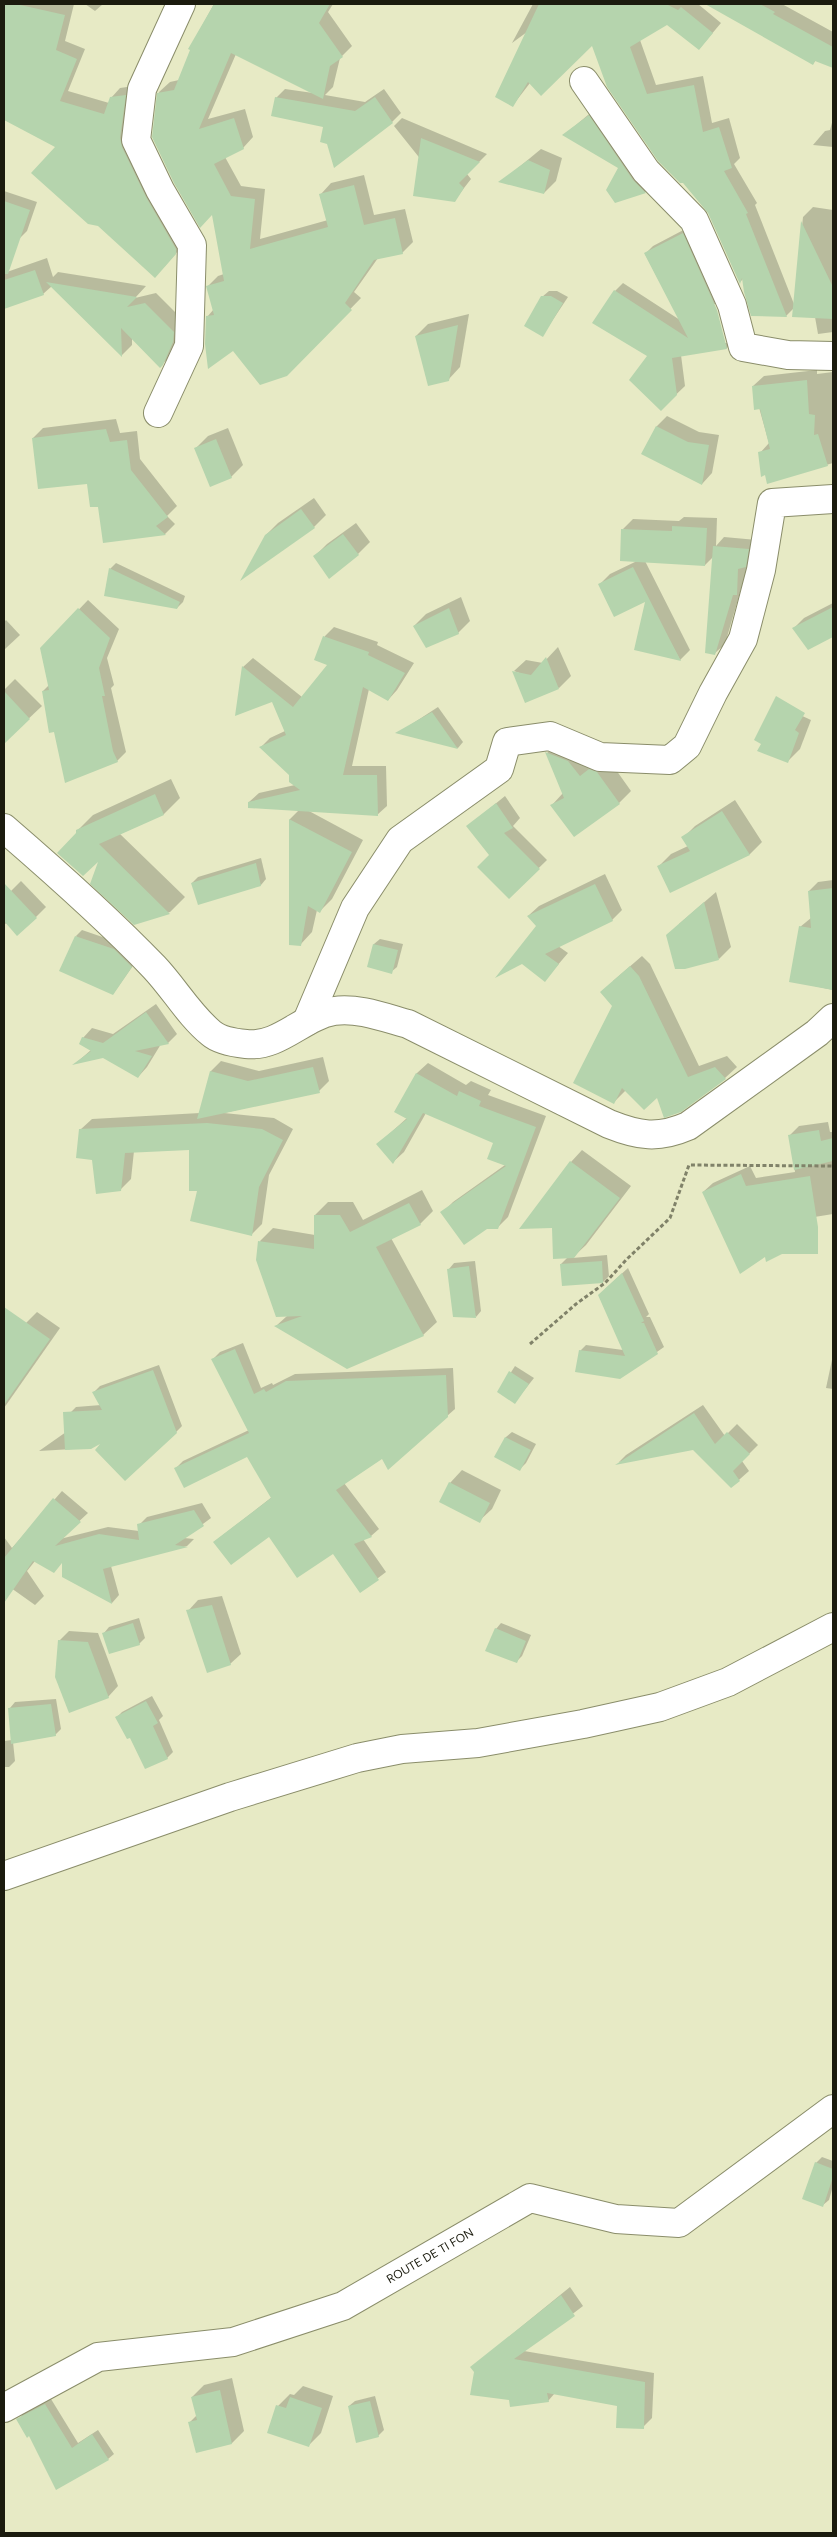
<svg xmlns="http://www.w3.org/2000/svg" width="837" height="2537" font-family="Figtree,sans-serif">
  <style>
    .shadow { fill: #0003; fill-rule: evenodd }
    .building { fill: #b5d4ad }
    .lines { fill: none; stroke-linecap: round; stroke-linejoin: round }
    .minor-casing { stroke: #8a8d6a; stroke-width: 30 }
    .path { stroke: #808269; stroke-width: 3; stroke-dasharray: 4 2.5; stroke-linecap: butt }
    .minor { stroke: #fff; stroke-width: 28 }
    .labels { text-anchor: middle; dominant-baseline: central; stroke-width: 4.5; stroke-linejoin: round; paint-order: stroke }
    .street-label { font-size: 12px; fill: #1b1b0e; stroke: #e7eac5 }
  </style>
  <rect width="100%" height="100%" fill="#e7eac5"/>
  <g class="shadow">
    <polygon points="4,4 74,4 65,41 85,49 68,91 109,103 111,98 120,88 134,86 130,128 185,243 164,267 57,147 5,119 4,122"/>
    <polygon points="85,4 103,4 95,11"/>
    <polygon points="214,4 333,4 328,12 352,46 340,58 333,87 325,95 365,102 384,89 401,113 392,122 324,126 276,98 285,89 313,93 236,54 208,119 245,109 253,137 243,148 225,157 241,186 265,189 260,239 328,220 321,194 331,183 364,175 374,215 405,209 413,242 402,253 378,258 354,292 361,298 286,375 207,317 214,309 208,286 218,276 224,274 213,213 153,137 159,92 170,82 179,80 192,49 190,48"/>
    <polygon points="533,4 631,4 636,13 641,4 698,4 721,23 699,49 667,24 640,40 656,85 703,76 712,123 729,118 740,158 734,164 757,203 755,205 794,304 803,217 813,207 833,210 833,332 818,334 815,317 794,308 786,316 743,279 740,282 709,213 592,44 530,83 513,105 527,32 512,43"/>
    <polygon points="741,4 782,4 833,32 833,66 816,60 813,64 733,18"/>
    <polygon points="600,105 656,182 645,192 615,201 620,167 564,135"/>
    <polygon points="402,118 487,154 467,174 471,179 454,201 394,126"/>
    <polygon points="833,119 833,147 813,145 825,131 830,130"/>
    <polygon points="541,149 562,158 556,181 544,193 501,182"/>
    <polygon points="4,191 37,202 27,231 19,239 4,234"/>
    <path d="M691,226l44,114 -8,8 -46,7 4,31 -24,23 -12,-54 -34,-64 8,-8 57,37 -35,-66 8,-8zM714,304h3l10,39h-2z"/>
    <polygon points="47,258 53,277 58,272 146,286 135,298 156,293 184,321 171,356 160,366 132,337 132,345 122,355 52,286 43,294 4,308 4,273"/>
    <polygon points="549,291 557,291 568,297 542,336 542,297"/>
    <polygon points="469,314 460,367 448,380 416,336 428,324"/>
    <polygon points="817,370 817,374 833,372 833,463 768,482 760,453 769,443 753,386 764,376"/>
    <polygon points="667,416 699,432 719,435 712,473 702,484 643,454 657,426"/>
    <polygon points="116,419 120,433 137,431 140,459 177,506 167,516 175,524 165,534 104,542 99,505 89,483 33,438 43,428"/>
    <polygon points="228,428 243,465 231,477 196,448 208,436"/>
    <polygon points="314,498 326,515 314,527 266,535 278,523"/>
    <polygon points="684,517 717,518 716,546 724,537 757,540 755,556 747,564 746,584 741,589 725,644 715,653 714,556 705,565 645,561 690,650 680,660 647,599 600,584 610,574 637,561 623,529 633,519 679,521"/>
    <polygon points="356,523 370,542 358,554 315,556 327,544"/>
    <polygon points="116,563 185,596 183,602 177,608 110,569"/>
    <polygon points="461,597 470,621 458,633 414,626 426,614"/>
    <polygon points="88,600 119,629 107,658 114,685 111,688 126,752 117,761 43,691 49,685 41,649"/>
    <polygon points="833,603 833,636 808,648 794,628 804,618"/>
    <polygon points="6,620 20,635 4,650 4,622"/>
    <polygon points="334,627 378,642 377,645 414,663 397,690 388,700 369,689 352,766 386,766 387,806 377,815 309,811 363,840 332,899 320,911 317,910 312,932 300,945 291,944 290,819 299,810 249,802 259,793 295,785 290,774 261,747 270,738 285,731 272,700 237,714 243,667 253,658 302,697 329,665 316,660 325,636"/>
    <polygon points="558,647 571,676 559,688 514,671 526,660 543,663"/>
    <polygon points="15,679 42,706 6,740 4,738 4,690"/>
    <polygon points="438,707 463,742 458,748 398,733"/>
    <polygon points="798,714 811,720 800,749 788,761"/>
    <polygon points="559,741 609,760 631,791 619,803 575,835 552,805 563,793 547,753"/>
    <polygon points="171,779 180,798 164,814 120,834 185,897 170,912 134,923 101,858 77,831 93,815"/>
    <polygon points="505,796 520,818 513,826 547,860 509,897 490,855 468,826"/>
    <polygon points="735,800 762,842 750,854 670,892 659,866 671,854 688,846 683,838 695,826"/>
    <polygon points="261,858 266,879 261,885 192,883 198,877"/>
    <polygon points="605,874 622,910 612,920 558,946 568,953 545,980 538,925 528,916 539,906"/>
    <polygon points="833,880 833,990 791,981 800,927 811,918 809,891 818,882"/>
    <polygon points="21,881 46,907 36,917 4,924 4,898"/>
    <polygon points="716,892 731,947 719,959 679,924"/>
    <polygon points="82,930 120,943 137,960 113,994 76,936"/>
    <polygon points="380,939 403,944 397,967 391,972 369,966 374,944"/>
    <polygon points="642,956 650,964 699,1066 727,1056 737,1067 725,1078 657,1096 626,1090 614,1102 613,981"/>
    <polygon points="156,1004 177,1034 168,1043 161,1044 147,1067 138,1077 104,1057 76,1063 91,1050 83,1038 92,1028 113,1034"/>
    <polygon points="323,1057 329,1081 319,1091 224,1113 274,1118 293,1129 269,1175 262,1224 251,1235 199,1190 190,1148 134,1151 131,1179 120,1190 93,1159 80,1130 92,1119 200,1113 211,1071 221,1061 259,1071"/>
    <polygon points="428,1063 466,1085 471,1081 491,1090 488,1095 546,1116 508,1217 497,1228 442,1213 453,1202 505,1165 494,1142 426,1113 404,1152 393,1162 378,1144 407,1118 396,1111 417,1073"/>
    <polygon points="828,1122 830,1132 833,1132 833,1214 765,1225 703,1192 713,1183 750,1166 756,1178 795,1172 790,1135 799,1126"/>
    <polygon points="582,1150 631,1186 586,1245 572,1258 607,1255 609,1276 603,1282 561,1264 568,1257 571,1162"/>
    <polygon points="422,1190 433,1211 420,1224 391,1238 437,1322 423,1335 347,1367 276,1326 287,1316 260,1241 273,1228 315,1235 315,1215 328,1202 353,1202 363,1220"/>
    <polygon points="475,1261 481,1311 476,1317 449,1269 454,1263"/>
    <polygon points="628,1268 649,1314 646,1317 650,1317 664,1347 620,1378 580,1351 586,1345 623,1350 605,1289"/>
    <polygon points="37,1312 60,1328 4,1408 4,1356 26,1323"/>
    <polygon points="243,1343 261,1388 272,1383 273,1385 295,1374 453,1368 455,1409 447,1416 344,1483 379,1529 371,1536 363,1539 386,1572 361,1591 333,1552 269,1535 214,1542 272,1497 248,1455 176,1468 183,1461 249,1430 213,1359 220,1352"/>
    <polygon points="833,1355 833,1389 826,1388"/>
    <polygon points="159,1365 182,1426 176,1432 105,1440 90,1448 39,1451 76,1425 71,1412 76,1407 101,1405 94,1392 100,1386"/>
    <polygon points="515,1366 534,1378 515,1402 499,1391"/>
    <polygon points="703,1405 725,1436 737,1424 758,1445 742,1461 749,1471 731,1487 693,1449 619,1462 626,1455"/>
    <polygon points="512,1432 536,1444 526,1463 520,1469 496,1457 506,1437"/>
    <polygon points="462,1470 501,1490 492,1509 479,1521 440,1501 450,1483"/>
    <polygon points="62,1491 88,1513 60,1539 108,1527 139,1531 139,1525 147,1517 202,1503 211,1518 184,1538 194,1539 187,1546 111,1566 119,1595 112,1603 63,1576 64,1561 35,1561 27,1571 44,1596 35,1605 4,1583 4,1537 12,1548"/>
    <polygon points="222,1596 241,1654 230,1664 188,1611 198,1600"/>
    <polygon points="139,1618 145,1638 139,1644 104,1633 109,1627"/>
    <polygon points="501,1623 531,1635 522,1656 516,1662 496,1629"/>
    <polygon points="69,1631 98,1633 118,1686 108,1697 59,1641"/>
    <polygon points="152,1696 163,1716 159,1720 173,1752 167,1758 131,1736 117,1717 122,1712"/>
    <polygon points="56,1699 61,1729 55,1735 13,1742 15,1761 9,1767 4,1767 4,1741 12,1740 10,1708 15,1702"/>
    <polygon points="822,2157 833,2161 833,2186 829,2200 823,2205 816,2163"/>
    <polygon points="570,2287 583,2306 524,2351 654,2373 652,2418 643,2427 618,2405 555,2393 548,2401 475,2372 472,2367"/>
    <polygon points="232,2378 244,2431 232,2443 197,2451 190,2422 197,2415 192,2397 204,2385"/>
    <polygon points="303,2386 333,2396 321,2433 309,2445 278,2406 290,2394 294,2395"/>
    <polygon points="375,2396 384,2430 378,2436 349,2406 355,2401"/>
    <polygon points="51,2399 78,2443 98,2430 114,2454 108,2459 57,2488 30,2435 18,2420 23,2414"/>
  </g>
  <g class="building">
    <polygon points="4,4 16,4 65,15 56,50 77,59 60,101 104,114 110,97 126,95 120,138 122,147 146,197 176,249 176,254 155,278 98,226 88,224 31,173 55,147 4,120"/>
    <polygon points="214,4 330,4 319,23 343,57 330,66 323,99 231,53 199,129 234,118 244,149 214,164 231,196 255,199 250,249 328,227 319,194 354,185 364,225 395,218 403,254 374,260 345,303 352,310 287,376 260,385 233,351 208,369 205,344 206,316 214,315 206,286 224,281 212,215 200,228 174,183 152,137 157,93 174,90 190,50 188,49"/>
    <polygon points="539,4 666,4 678,10 681,7 713,33 699,50 667,25 630,47 647,94 694,85 703,132 719,127 732,168 724,171 748,213 746,214 787,317 751,316 744,292 742,278 740,284 708,213 683,183 680,183 658,161 607,87 592,46 541,96 528,82 513,107 495,97"/>
    <polygon points="705,4 760,4 775,12 773,14 833,47 833,68 815,61 813,65"/>
    <polygon points="275,97 355,111 375,97 393,123 334,168 327,144 320,142 323,127 271,116"/>
    <polygon points="589,115 633,180 646,193 615,203 606,190 618,168 562,135"/>
    <polygon points="421,138 480,162 459,183 464,188 455,202 413,196"/>
    <polygon points="528,160 550,170 544,194 498,182"/>
    <polygon points="4,201 30,210 8,274 4,274"/>
    <polygon points="801,221 833,287 833,319 792,317"/>
    <polygon points="683,233 717,310 727,349 672,358 677,395 661,411 629,380 647,356 592,323 614,290 688,338 644,253"/>
    <polygon points="35,270 44,295 4,309 4,280"/>
    <polygon points="46,282 137,297 127,307 145,303 174,332 173,342 163,365 160,368 121,328 122,357"/>
    <polygon points="541,296 551,296 563,303 543,337 524,326"/>
    <polygon points="458,325 449,381 428,386 415,336"/>
    <polygon points="807,380 809,414 815,415 814,435 818,434 828,466 767,484 765,475 761,477 758,452 770,449 760,409 754,410 752,386"/>
    <polygon points="656,426 688,442 709,445 702,485 641,454"/>
    <polygon points="106,429 110,442 127,440 131,470 168,517 156,526 166,535 103,543 98,507 90,507 87,484 38,489 32,438"/>
    <polygon points="216,439 232,478 210,487 194,448"/>
    <polygon points="301,509 315,528 240,581 265,535"/>
    <polygon points="672,526 707,528 705,566 620,561 621,529 672,531"/>
    <polygon points="343,534 359,555 329,579 313,556"/>
    <polygon points="713,546 749,549 746,567 738,569 737,595 733,595 715,655 705,653"/>
    <polygon points="633,567 669,638 681,661 634,650 645,602 614,617 598,584"/>
    <polygon points="109,568 180,602 177,609 104,596"/>
    <polygon points="833,607 833,637 808,650 792,628"/>
    <polygon points="78,608 110,638 99,668 105,696 102,696 113,751 118,762 65,783 54,732 49,733 42,691 49,690 40,648"/>
    <polygon points="449,608 459,634 426,648 413,626"/>
    <polygon points="323,636 369,652 368,655 405,673 388,701 363,687 343,775 377,775 378,816 248,808 248,802 300,790 289,782 289,775 259,747 286,735 272,702 235,716 242,666 293,707 327,665 314,660"/>
    <polygon points="546,657 559,689 525,703 512,671 531,675"/>
    <polygon points="4,691 30,719 4,744"/>
    <polygon points="776,696 805,713 795,730 799,733 788,763 757,751 761,744 754,740"/>
    <polygon points="432,712 458,749 395,733"/>
    <polygon points="545,752 568,761 580,776 589,769 597,772 620,804 574,837 550,805 564,798"/>
    <polygon points="155,794 164,815 99,844 170,914 134,925 90,884 98,862 83,876 57,853 76,833 76,830"/>
    <polygon points="496,803 513,828 504,833 540,869 509,899 477,867 489,855 466,826"/>
    <polygon points="722,811 750,855 670,893 657,866 690,851 681,837"/>
    <polygon points="289,819 352,852 320,913 308,906 301,946 289,945"/>
    <polygon points="256,863 261,886 198,905 191,883"/>
    <polygon points="4,883 37,918 17,936 4,921"/>
    <polygon points="595,884 613,921 545,954 559,964 545,982 522,964 495,978 536,926 527,916"/>
    <polygon points="833,888 833,990 789,982 799,926 811,928 808,891"/>
    <polygon points="704,902 719,960 685,969 675,969 666,935"/>
    <polygon points="75,936 114,949 132,967 113,995 59,971"/>
    <polygon points="373,944 398,950 392,974 367,967"/>
    <polygon points="630,966 639,976 688,1077 715,1067 726,1079 681,1112 664,1118 657,1098 644,1110 622,1088 614,1104 573,1083 612,1006 600,992"/>
    <polygon points="146,1012 169,1044 135,1051 152,1056 138,1078 103,1058 72,1065 91,1051 79,1044 82,1037 103,1043"/>
    <polygon points="313,1067 320,1093 197,1119 210,1071 248,1081"/>
    <polygon points="416,1073 457,1096 459,1091 481,1101 479,1106 536,1127 498,1229 487,1229 464,1245 440,1212 506,1166 487,1159 493,1143 423,1113 393,1164 376,1144 407,1119 394,1112"/>
    <polygon points="207,1123 262,1129 283,1140 259,1187 252,1236 190,1221 197,1191 189,1191 189,1150 125,1153 121,1191 96,1194 92,1160 76,1158 79,1129"/>
    <polygon points="819,1130 821,1141 833,1138 833,1161 794,1170 788,1135"/>
    <polygon points="570,1161 620,1198 574,1258 553,1259 552,1228 519,1229"/>
    <polygon points="741,1174 746,1186 810,1176 818,1227 818,1254 782,1254 766,1262 765,1257 740,1274 702,1192"/>
    <polygon points="409,1203 421,1225 376,1247 424,1336 347,1369 274,1326 302,1316 276,1317 256,1260 258,1241 314,1249 314,1215 340,1215 350,1232"/>
    <polygon points="602,1261 603,1283 562,1286 560,1264"/>
    <polygon points="469,1266 476,1318 453,1317 447,1269"/>
    <polygon points="622,1273 644,1321 641,1323 644,1323 658,1354 620,1379 575,1372 579,1350 625,1356 598,1295"/>
    <polygon points="4,1307 50,1339 4,1405"/>
    <polygon points="235,1349 254,1394 264,1389 266,1392 286,1381 446,1375 448,1417 388,1470 382,1459 336,1490 372,1537 354,1544 379,1580 360,1593 333,1554 297,1578 269,1537 231,1565 213,1542 271,1498 247,1457 184,1488 174,1468 249,1433 211,1359"/>
    <polygon points="153,1370 177,1433 125,1481 95,1450 100,1444 91,1449 65,1450 63,1412 102,1410 92,1392"/>
    <polygon points="509,1371 529,1384 515,1404 497,1392"/>
    <polygon points="694,1413 715,1444 727,1432 750,1454 733,1471 740,1481 731,1488 693,1450 615,1465"/>
    <polygon points="505,1437 531,1450 520,1471 494,1457"/>
    <polygon points="449,1482 490,1503 480,1523 439,1502"/>
    <polygon points="53,1498 81,1522 55,1546 99,1534 139,1540 137,1524 194,1510 204,1526 175,1545 188,1547 103,1569 112,1604 62,1577 62,1563 54,1573 33,1561 4,1603 4,1558"/>
    <polygon points="212,1605 231,1665 207,1673 186,1610"/>
    <polygon points="133,1623 140,1645 109,1654 102,1633"/>
    <polygon points="495,1628 526,1641 517,1663 485,1651"/>
    <polygon points="58,1640 88,1642 109,1698 69,1713 55,1677"/>
    <polygon points="146,1701 158,1723 153,1726 168,1759 145,1769 130,1738 127,1739 115,1717"/>
    <polygon points="51,1704 56,1736 11,1744 8,1708"/>
    <polygon points="815,2162 833,2169 833,2177 823,2207 802,2199"/>
    <polygon points="561,2295 575,2316 514,2359 645,2382 644,2429 616,2428 617,2406 547,2393 549,2402 510,2407 509,2400 470,2395 474,2372 470,2367"/>
    <polygon points="220,2390 232,2444 196,2453 188,2422 197,2420 191,2397"/>
    <polygon points="290,2397 322,2408 309,2447 267,2433 276,2405 286,2408"/>
    <polygon points="370,2401 379,2437 356,2443 348,2406"/>
    <polygon points="45,2404 72,2448 92,2434 109,2460 56,2490 29,2436 27,2438 16,2419"/>
  </g>
  <g class="lines">
    <g class="minor-casing">
      <g id="minor">
        <polyline points="584,81 646,171 694,220 732,305 743,347 788,355 833,356"/>
        <polyline points="158,413 189,346 192,245 160,190 136,140 142,89 181,4"/>
        <path d="M4,828c51,44 103,90 150,139 20,21 35,48 57,66 8,7 25,10 35,11 33,4 57,-28 88,-33 23,-4 52,7 74,13l201,100c30,12 49,15 79,2l129,-93 16,-15"/>
        <polyline points="307,1021 355,908 400,840 499,769 507,742 550,736 600,757 670,760 687,746 713,693 743,639 761,570 772,503 833,499"/>
        <polyline points="4,1876 230,1797 357,1758 402,1749 478,1743 583,1724 660,1707 728,1682 833,1627"/>
        <path id="s1" d="M4,2408l94,-51 135,-15 110,-36 187,-108 86,21 63,4 154,-114"/>
      </g>
    </g>
    <polyline class="path" points="530,1344 576,1304 605,1283 627,1259 670,1218 689,1165 833,1166"/>
    <use href="#minor" class="minor"/>
  </g>
  <g class="labels">
    <g class="street-label">
      <text stroke="none"><textPath href="#s1" startOffset="459">ROUTE DE TI FON</textPath></text>
    </g>
  </g>
  <rect width="837" height="2537" fill="none" stroke="#1b1b0e" stroke-width="10"/>
</svg>
